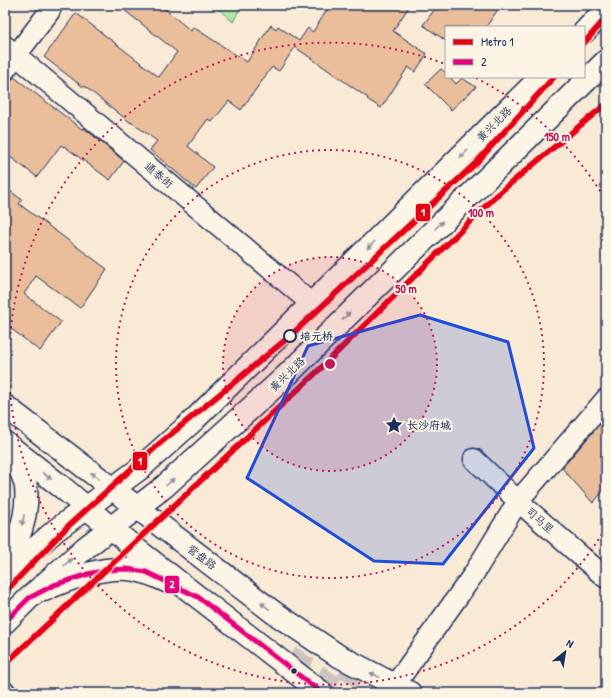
<svg xmlns="http://www.w3.org/2000/svg" width="611" height="698" font-family="'Patrick Hand','LXGW WenKai TC',sans-serif">
  <style>
    .green { fill: #b2e6a7; stroke: #668a82 }
    .building { fill: #ebbe9b; stroke: #1b2f5e }
    .lines { fill: none; stroke-linecap: round; stroke-linejoin: round }
    .major-tunnel { stroke: #cdc5be; stroke-width: 22; stroke-dasharray: 22 11; stroke-linecap: butt }
    .minor-casing { stroke: #1b2f5e; stroke-width: 23 }
    .major-casing { stroke: #1b2f5e; stroke-width: 25 }
    .minor { stroke: #fcf5e5; stroke-width: 20 }
    .major { stroke: #fcf5e5; stroke-width: 22 }
    .bus-1-casing { stroke: #fcf5e5; stroke-width: 8 }
    .bus-1 { stroke: #e5007d; stroke-width: 5 }
    .metro-1-casing { stroke: #fcf5e5; stroke-width: 9 }
    .metro-1 { stroke: #e60012; stroke-width: 6 }
    .oneway { fill: #8c92a2 }
    .marked { fill: #1d4ed8; fill-opacity: 0.2; stroke: #1d4ed8; stroke-width: 3; stroke-linejoin: round }
    .ring { fill: none; stroke: #c2185b; stroke-width: 2; stroke-dasharray: 2 4 }
    .stop-dot { fill: #fcf5e5; stroke: #1b2f5e; stroke-width: 2 }
    .bus-dot { fill: #1b2f5e; stroke: #fcf5e5; stroke-width: 1.5 }
    .labels { text-anchor: middle; dominant-baseline: central; stroke-width: 4; stroke-linejoin: round; paint-order: stroke }
    .street-label { font-size: 11px; fill: #1b2f5e; stroke: #fcf5e5 }
    .stop-label { font-size: 11px; font-weight: bold; fill: #1b2f5e; stroke: #fcf5e5; text-anchor: start }
    .poi-label { font-size: 11px; font-weight: bold; fill: #1b2f5e; stroke: #fcf5e5; text-anchor: start }
    .centre { fill: #c2185b; stroke: #fcf5e5; stroke-width: 2 }
    .ring-label { font-size: 12px; text-anchor: middle; font-weight: bold; fill: #c2185b; stroke: #fcf5e5; stroke-width: 4; stroke-linejoin: round; paint-order: stroke }
    .line-badge { stroke: #fcf5e5; stroke-width: 1.5 }
    .badge-label { font-size: 11px; text-anchor: middle; font-weight: bold; fill: #fff }
  </style>
  <rect width="100%" height="100%" fill="#f9ead6"/>
  <filter id="ink" filterUnits="userSpaceOnUse"><feTurbulence type="fractalNoise" baseFrequency=".025" numOctaves="2"/><feDisplacementMap in="SourceGraphic" scale="8" xChannelSelector="R" yChannelSelector="G"/><feConvolveMatrix kernelMatrix="1 2 1 2 8 2 1 2 1" color-interpolation-filters="sRGB"/></filter>
  <g filter="url(#ink)">
    <polygon class="green" points="214,5 242,5 233,22"/>
    <g class="building">
      <polygon points="118,5 160,5 191,31 193,27 247,62 271,25 276,29 278,26 299,41 308,28 313,32 330,5 410,5 393,31 427,54 415,72 408,67 381,108 367,99 368,98 295,47 279,71 272,67 241,110 229,101 212,122 208,119 188,146 213,167 196,189 150,150 157,141 131,122 131,123 84,86 83,87 44,57 76,13 159,77 177,52"/>
      <polygon points="438,5 501,5 486,27 446,27 446,41 423,25"/>
      <polygon points="441,69 446,73 446,77 450,77 456,84 462,78 476,87 451,110 425,84"/>
      <polygon points="14,77 83,130 84,128 124,161 110,180 64,146 64,147 61,145 37,177 5,153 5,89"/>
      <polygon points="5,187 22,200 19,204 107,269 80,308 36,276 24,294 61,322 40,351 5,324"/>
      <polygon points="606,417 606,488 593,503 562,468"/>
    </g>
    <g class="lines">
      <g class="major-tunnel">
        <polyline points="290,656 343,693"/>
        <polyline points="343,667 382,693"/>
      </g>
      <g class="minor-casing">
        <g id="minor">
          <polyline points="5,46 312,304"/>
          <polyline points="5,70 49,12 52,5"/>
          <polyline points="474,459 518,501 606,578"/>
          <polyline points="395,685 473,575 518,501 606,399"/>
          <polyline points="5,692 6,693"/>
        </g>
      </g>
      <g class="major-casing">
        <g id="major">
          <polyline points="584,32 606,9"/>
          <polyline points="5,406 273,612 337,655 410,693"/>
          <polyline points="5,443 63,488 136,549 322,693"/>
          <path d="M5,569c12,-25 24,-54 21,-82 -2,-13 -10,-26 -17,-37"/>
          <polyline points="5,575 56,530 138,470 194,420 541,77"/>
          <path d="M44,590c23,-11 58,-23 84,-21 13,1 26,6 38,12"/>
          <polyline points="5,622 29,598 85,548 165,486 286,376 606,61"/>
        </g>
      </g>
      <use href="#minor" class="minor"/>
      <use href="#major" class="major"/>
      <g class="bus-1-casing">
        <polyline id="bus-1" points="5,622 29,598 54,585 92,573 109,570 127,569 146,572 198,597 322,693"/>
      </g>
      <use href="#bus-1" class="bus-1"/>
      <g class="metro-1-casing">
        <g id="metro-1">
          <polyline points="584,43 606,18"/>
          <polyline points="5,592 66,528 159,444 289,337 476,163 554,77"/>
          <polyline points="5,664 321,368 499,193 606,104"/>
        </g>
      </g>
      <use href="#metro-1" class="metro-1"/>
    </g>
    <defs><path id="oneway-solid" d="M-6-.8H1V-3.2L6.5 0L1 3.2V.8H-6Z"/></defs>
    <g class="oneway">
      <use href="#oneway-solid" transform="translate(464 154) rotate(135)"/>
      <use href="#oneway-solid" transform="translate(439 225) rotate(-45)"/>
      <use href="#oneway-solid" transform="translate(371 245) rotate(135)"/>
      <use href="#oneway-solid" transform="translate(346 316) rotate(-45)"/>
      <use href="#oneway-solid" transform="translate(47 476) rotate(37)"/>
      <use href="#oneway-solid" transform="translate(95 476) rotate(-142)"/>
      <use href="#oneway-solid" transform="translate(170 482) rotate(-42)"/>
      <use href="#oneway-solid" transform="translate(23 520) rotate(102)"/>
      <use href="#oneway-solid" transform="translate(68 562) rotate(-42)"/>
      <use href="#oneway-solid" transform="translate(265 606) rotate(-143)"/>
      <use href="#oneway-solid" transform="translate(375 675) rotate(-154)"/>
    </g>
  </g>
  <path class="marked" d="M420,315l88,27 26,106 -91,116 -69,-3 -127,-83 61,-132z"/>
  <circle cx="330" cy="364" r="107" fill="#c2185b" fill-opacity=".12"/>
  <g class="ring">
    <circle cx="330" cy="364" r="107"/>
    <circle cx="330" cy="364" r="214"/>
    <path d="M605 529A321 321 0 1 1 445 64M476 78A321 321 0 0 1 605 199"/>
  </g>
  <defs>
    <g id="sight-bare" transform="scale(1.38)"><path d="M0-6L1.8-2.2L6-1.7L2.9 1.2L3.7 5.4L0 3.3L-3.7 5.4L-2.9 1.2L-6-1.7L-1.8-2.2Z" fill="#1b2f5e" stroke="#fcf5e5" stroke-width="2.5" paint-order="stroke"/></g>
  </defs>
  <g fill-rule="evenodd">
    <use href="#sight-bare" x="394" y="425"/>
  </g>
  <circle class="stop-dot" cx="290" cy="336" r="6"/>
  <circle class="bus-dot" cx="294" cy="671" r="3.5"/>
  <g class="labels">
    <g class="street-label">
      <text transform="translate(494 124) rotate(-45)">黄兴北路</text>
      <text transform="translate(159 175) rotate(40)">通泰街</text>
      <text transform="translate(287 374) rotate(-44)">黄兴北路</text>
      <text transform="translate(540 520) rotate(41)">司马里</text>
      <text transform="translate(202 557) rotate(37)">营盘路</text>
    </g>
    <g class="stop-label">
      <text x="300" y="336">培元桥</text>
    </g>
    <g class="poi-label">
      <text x="407" y="425">长沙府城</text>
    </g>
  </g>
  <circle cx="330" cy="364" r="6" class="centre"/>
  <g class="ring-label">
    <text x="557" y="141">150 m</text>
    <text x="481" y="217">100 m</text>
    <text x="406" y="293">50 m</text>
  </g>
  <g class="line-badge">
    <rect x="415" y="203" width="16" height="19" rx="4" fill="#e60012"/>
    <rect x="132" y="451" width="16" height="20" rx="4" fill="#e60012"/>
    <rect x="164" y="575" width="16" height="19" rx="4" fill="#e5007d"/>
  </g>
  <g class="badge-label">
    <text x="423" y="216">1</text>
    <text x="140" y="465">1</text>
    <text x="172" y="588">2</text>
  </g>
  <rect width="611" height="698" fill="none" stroke="#fcf5e5" stroke-width="20"/>
  <rect x="10" y="10" width="591" height="678" fill="none" stroke="#1b2f5e" stroke-width="1.5" filter="url(#ink)"/>
  <rect x="445" y="26" width="140" height="52" fill="#fcf5e5" stroke="#a2a6af"/>
  <rect x="453" y="39" width="20" height="6" fill="#e60012" stroke="#a2a6af"/>
  <text x="481" y="46" font-size="12" fill="#1b2f5e">Metro 1</text>
  <rect x="453" y="59" width="20" height="6" fill="#e5007d" stroke="#a2a6af"/>
  <text x="481" y="66" font-size="12" fill="#1b2f5e">2</text>
  <g transform="translate(565 652) rotate(30)" stroke="#fcf5e5" stroke-width="3" paint-order="stroke">
  <path d="M0-3L7 15L0 10L-7 15Z" fill="#1b2f5e"/>
  <text y="-6" font-size="11" font-weight="bold" text-anchor="middle" fill="#1b2f5e">N</text>
  </g>
</svg>
